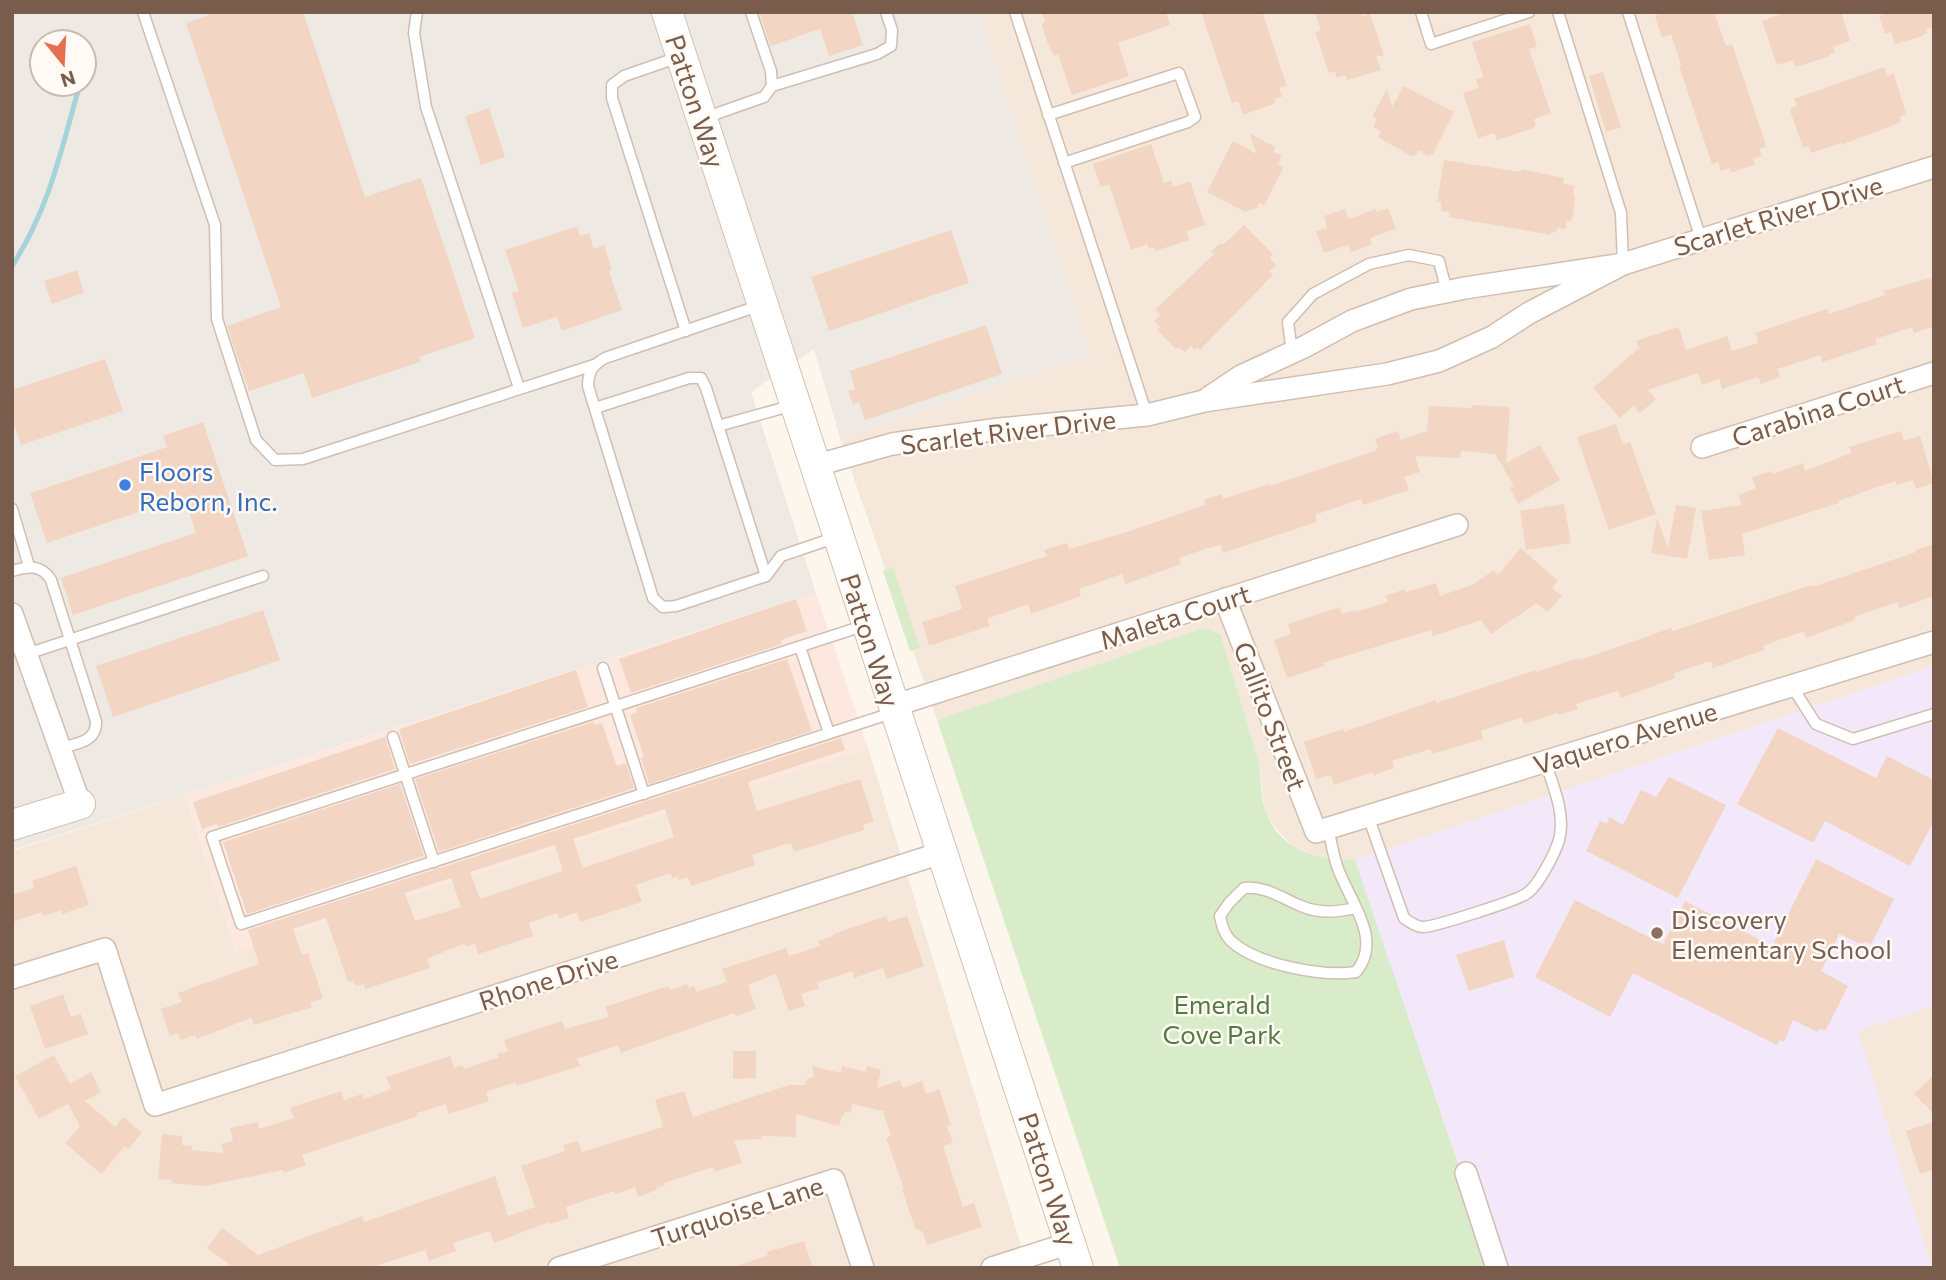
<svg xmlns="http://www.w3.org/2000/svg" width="1946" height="1280" font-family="Commissioner,sans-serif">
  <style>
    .residential { fill: #f5e8da }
    .commercial { fill: #fde8e0 }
    .industrial { fill: #efe9e4; fill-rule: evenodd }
    .education { fill: #f3e8fa }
    .green { fill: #d8ecc9 }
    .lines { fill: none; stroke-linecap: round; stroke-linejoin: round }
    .stream { stroke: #a5d3da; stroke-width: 5 }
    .building { fill: #f3d5c3; fill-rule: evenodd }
    .lane-casing { stroke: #d1beb0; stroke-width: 13 }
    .street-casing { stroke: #d1beb0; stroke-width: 24 }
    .secondary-casing { stroke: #d6c0b0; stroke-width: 32 }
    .lane { stroke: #fff; stroke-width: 10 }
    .street { stroke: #fff; stroke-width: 21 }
    .secondary { stroke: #fff; stroke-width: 30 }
    .shop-dot { fill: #3f7fe0; stroke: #fffaf3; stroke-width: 2.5 }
    .education-dot { fill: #8d6e63; stroke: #fffaf3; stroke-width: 2.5 }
    .labels { text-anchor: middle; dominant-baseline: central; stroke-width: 5; stroke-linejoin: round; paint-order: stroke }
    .street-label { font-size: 26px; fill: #7a5c4d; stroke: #fffaf3 }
    .shop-label { font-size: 26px; fill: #366cbe; stroke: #fffaf3; text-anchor: start }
    .education-label { font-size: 26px; fill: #785e54; stroke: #fffaf3; text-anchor: start }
    .park-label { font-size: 26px; fill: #537a41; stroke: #fffaf3 }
  </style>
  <rect width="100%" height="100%" fill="#fdf6ec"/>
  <g class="residential">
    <polygon points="980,12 1934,12 1934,1268 1493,1268 1332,859 1318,857 1292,846 1273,825 1266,813 1263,799 1261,771 1221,635 1204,629 937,720 840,438 1090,356"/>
    <polygon points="868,748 1028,1268 12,1268 12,851 185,795 235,951"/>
  </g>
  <polygon class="commercial" points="816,593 868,748 235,951 185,795"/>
  <path class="industrial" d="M12,12h968l110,344 -250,82 -26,-89 -63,43 65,201 -804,257zM42,42h42v42h-42z"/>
  <polygon class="education" points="1934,666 1934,1006 1858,1031 1932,1268 1493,1268 1355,860"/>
  <g class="green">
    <polygon points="893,567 920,648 910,651 883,571"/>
    <path d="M1204,628l17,7c12,42 25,83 37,125 4,14 2,28 5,42 12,48 50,57 92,58l138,408h-373l-183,-548z"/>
  </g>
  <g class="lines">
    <g class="stream">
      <polyline points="84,69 87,57"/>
      <path d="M12,266c38,-59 49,-116 68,-182"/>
    </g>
  </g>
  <g class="building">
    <polygon points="217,12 303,12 365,197 421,178 475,338 419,357 420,362 312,398 304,373 249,391 227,326 281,307 186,23"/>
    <polygon points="759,12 852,12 863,45 829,56 820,29 771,46"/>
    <polygon points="1042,12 1166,12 1170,25 1118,43 1129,76 1072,95 1058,54 1054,56 1048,44 1042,26 1042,23 1045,22"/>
    <polygon points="1201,12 1262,12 1287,86 1279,88 1282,97 1274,99 1275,103 1271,105 1243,115 1238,101 1232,103"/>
    <polygon points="1315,12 1361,12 1363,16 1370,14 1384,55 1376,57 1381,70 1347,80 1345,75 1337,78 1335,71 1329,73 1315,32 1321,31"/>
    <polygon points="1664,12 1714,12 1726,46 1732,44 1765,142 1765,147 1759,149 1762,156 1753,159 1755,164 1734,172 1731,172 1730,168 1721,171 1718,162 1712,164 1679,66 1681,65 1671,34 1662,38 1655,16"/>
    <polygon points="1787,12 1841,12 1850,41 1833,47 1835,52 1829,54 1830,56 1800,66 1795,66 1793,60 1777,65 1762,21"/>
    <polygon points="1890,12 1934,12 1934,27 1926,29 1927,33 1923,34 1923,36 1895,44 1891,32 1885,34 1879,16"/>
    <polygon points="1530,24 1537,47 1529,49 1551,113 1534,119 1536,125 1531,129 1497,140 1494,133 1478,138 1463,93 1479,88 1476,79 1483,77 1472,42"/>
    <polygon points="1884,67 1887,76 1894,74 1899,91 1906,114 1900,117 1901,122 1841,145 1841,143 1811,153 1809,146 1803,148 1791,113 1790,108 1797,106 1794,99"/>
    <polygon points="1603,72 1621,127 1606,132 1589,76"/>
    <polygon points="1404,86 1454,112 1433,154 1428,156 1418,150 1415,156 1411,156 1378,137 1381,131 1373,127 1377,119 1372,117 1387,89 1392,107"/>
    <polygon points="489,108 505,157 481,165 465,116"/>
    <polygon points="1249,133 1275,147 1273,152 1282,156 1278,164 1284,167 1264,205 1259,203 1257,208 1245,212 1207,192 1233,141 1257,154"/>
    <polygon points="1151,144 1164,183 1171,180 1173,187 1190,181 1205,225 1187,231 1189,240 1155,251 1153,247 1149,249 1147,244 1131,250 1109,184 1101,187 1093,164"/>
    <polygon points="1444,160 1521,172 1521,169 1564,178 1563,184 1574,186 1573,195 1575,195 1575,198 1573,217 1571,221 1567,221 1565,229 1557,228 1556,233 1551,232 1551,235 1449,217 1450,212 1441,211 1441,202 1437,201"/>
    <polygon points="1388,208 1396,229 1370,238 1372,244 1366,247 1351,252 1348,245 1324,253 1316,231 1327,228 1324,216 1345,209 1349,219 1376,209 1377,212"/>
    <polygon points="1244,225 1273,254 1270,259 1276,265 1269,272 1273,275 1200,350 1198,347 1195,350 1191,346 1185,352 1179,347 1176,349 1157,330 1160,327 1154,321 1160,315 1155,310 1214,254 1211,252 1219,244 1224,244"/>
    <polygon points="577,226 580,236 589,233 594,249 604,245 612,269 609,271 622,310 562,331 557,317 523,328 512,293 519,291 505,250"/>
    <polygon points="951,230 969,283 829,331 811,277"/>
    <polygon points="77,270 84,293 52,304 44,281"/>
    <polygon points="1934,277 1934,326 1914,333 1912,327 1875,339 1877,344 1822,362 1820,355 1777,369 1780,377 1761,384 1758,377 1722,389 1719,379 1702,385 1698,373 1648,390 1656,399 1640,413 1634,406 1620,418 1593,388 1639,348 1636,341 1679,327 1686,350 1727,336 1732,351 1758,343 1755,333 1827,309 1829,314 1885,295 1883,291"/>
    <polygon points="986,325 1002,374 865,420 859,402 853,405 848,391 855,389 850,371"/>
    <polygon points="105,359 123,411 21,445 12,418 12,390"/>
    <polygon points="1472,405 1510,407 1506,463 1540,445 1560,480 1518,504 1510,488 1514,486 1495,454 1461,451 1460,458 1415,456 1420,472 1404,477 1409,490 1363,505 1361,499 1315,515 1317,522 1223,553 1221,545 1208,548 1179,558 1181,564 1126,584 1122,574 1079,589 1081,596 1031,614 1028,604 987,619 990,626 929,646 922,622 962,609 955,586 1047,556 1044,550 1067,543 1069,549 1130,531 1205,505 1204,500 1222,494 1223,499 1269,484 1270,486 1374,451 1378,448 1375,439 1398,431 1401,440 1427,431 1429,406 1472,408"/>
    <polygon points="203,422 248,556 73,615 61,578 196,533 184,497 47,543 30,493 167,447 163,436"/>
    <polygon points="1616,424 1623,444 1630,442 1656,514 1609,530 1577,437"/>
    <polygon points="1901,431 1904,441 1920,436 1934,483 1916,489 1913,480 1897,485 1895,481 1838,501 1839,503 1742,534 1745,555 1709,560 1701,511 1742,505 1738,495 1756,488 1752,477 1772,471 1773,474 1803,463 1805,471 1851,453 1849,447"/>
    <polygon points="1564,504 1571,543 1526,550 1520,511"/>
    <polygon points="1676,505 1696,508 1687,559 1651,553 1657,518 1668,548"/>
    <polygon points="1934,544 1934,596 1900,608 1897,602 1854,617 1855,620 1806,638 1804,631 1763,646 1764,650 1713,668 1711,661 1674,673 1675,678 1621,698 1618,691 1576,704 1578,709 1558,715 1558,713 1524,724 1522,717 1481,731 1483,739 1432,754 1430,749 1392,761 1394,768 1374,775 1373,772 1334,785 1331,775 1316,779 1304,742 1343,729 1344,732 1436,700 1436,703 1536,670 1536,672 1579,658 1580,660 1671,628 1673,631 1811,585 1812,587 1916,552 1916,550"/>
    <polygon points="1521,548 1558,581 1552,588 1562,596 1547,612 1537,603 1491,634 1481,620 1433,636 1431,630 1323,663 1324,666 1287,678 1274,640 1291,634 1288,624 1340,607 1342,614 1355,610 1356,612 1388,602 1385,596 1405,589 1406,592 1436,583 1440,596 1472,585 1494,570 1498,575"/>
    <polygon points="796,599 807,631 781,640 782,644 631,693 619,659"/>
    <polygon points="263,610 280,660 113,717 96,666"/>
    <polygon points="787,659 812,731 649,784 641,758 644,757 630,715 637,712 636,708"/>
    <polygon points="576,670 588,707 410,764 399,729"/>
    <polygon points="593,722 595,725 602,723 616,764 618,766 626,763 634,788 439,852 415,779"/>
    <polygon points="1778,728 1876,778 1887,756 1934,780 1934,821 1910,866 1825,821 1813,843 1737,804"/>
    <polygon points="385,737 395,769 218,827 217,824 202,829 193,802"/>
    <path d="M841,738l4,12 -97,32 9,29 103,-32 14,42 -11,4 1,5 -70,22 -3,-9 -9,2 -30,10 3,10 -64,21 -3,-9 -9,3 -1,-4 -6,2 -1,-5 -35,12 6,17 -62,20 -3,-10 -18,7 -2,-6 -28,10 4,13 -55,18 -3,-10 -9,3 -1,-4 -38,16 3,9 -65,21 -1,-5 -8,2 -3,-6 -5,2 -22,-64 -33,11 9,26 6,-2 15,45 -13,5 2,4 -58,18 -3,-7 -54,21 -2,-4 -15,5 -2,-7 -8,3 -9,-27 21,-7 -4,-9 81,-29 -11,-34zM665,809l9,28 -91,31 -10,-29zM555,845l8,26 -83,28 -10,-27zM451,878l10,29 -46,14 -10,-28z"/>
    <polygon points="1669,777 1726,805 1678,898 1586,851 1600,821 1607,824 1609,817 1623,825 1641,790 1656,797"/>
    <polygon points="400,784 424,856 247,914 223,842"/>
    <polygon points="1816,859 1894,899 1871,944 1865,942 1862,945 1839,934 1821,971 1848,986 1826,1030 1820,1029 1817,1032 1793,1020 1784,1042 1779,1040 1777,1045 1633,973 1610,1017 1535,977 1575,900 1663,944 1685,901 1772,946"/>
    <polygon points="76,866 89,905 62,914 61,910 44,916 42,912 12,922 12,895 34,888 32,881"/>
    <polygon points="886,916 888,922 907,916 924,966 887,979 883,968 854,978 852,971 817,983 819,988 801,994 805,1006 789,1011 776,974 748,985 756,1009 736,1016 734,1013 621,1053 618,1045 577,1059 580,1066 516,1086 515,1082 486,1092 489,1101 449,1114 445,1104 417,1113 418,1116 302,1155 306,1165 284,1173 283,1170 204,1186 171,1183 172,1180 158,1179 162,1134 182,1136 182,1145 192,1146 192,1150 223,1153 221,1144 233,1141 230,1128 258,1122 259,1129 294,1118 290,1108 341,1091 344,1100 362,1094 364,1099 391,1089 386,1077 450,1056 454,1068 463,1065 464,1069 499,1057 497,1054 508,1051 504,1040 562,1021 565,1029 609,1017 605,1007 668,986 670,990 687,984 688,988 694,986 696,992 727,982 722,969 786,948 789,956 820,946 818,941 833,936 833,934"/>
    <polygon points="1504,940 1514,977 1469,991 1456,955"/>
    <polygon points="63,994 71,1017 81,1014 88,1034 45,1049 30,1006"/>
    <polygon points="733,1051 756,1051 756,1078 733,1079"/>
    <polygon points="54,1055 70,1084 91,1072 101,1092 85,1101 115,1127 123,1117 142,1133 128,1149 125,1146 101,1174 65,1143 80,1126 68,1104 39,1119 15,1076"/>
    <polygon points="812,1066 841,1073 842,1066 865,1072 867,1066 881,1070 877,1088 900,1080 903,1088 922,1081 926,1094 939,1089 951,1125 947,1126 953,1143 943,1146 963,1207 974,1203 982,1227 927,1245 923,1232 915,1228 902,1189 904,1189 886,1138 891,1136 883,1111 852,1104 850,1113 845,1112 842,1116 839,1126 796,1114 796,1137 761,1136 761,1139 734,1140 742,1163 714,1172 713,1167 664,1183 665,1185 657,1188 657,1190 638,1197 635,1187 615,1194 614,1191 566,1207 569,1218 550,1224 549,1222 494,1243 490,1231 453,1243 456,1251 429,1261 425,1250 369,1268 227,1268 229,1264 207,1248 222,1228 258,1255 362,1216 364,1222 495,1176 508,1216 535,1207 521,1166 565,1151 563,1145 578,1141 582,1152 663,1127 655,1100 684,1091 693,1117 789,1085 805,1085 807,1079 814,1077"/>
    <polygon points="1934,1075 1934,1114 1914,1094"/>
    <polygon points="1934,1122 1934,1169 1920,1174 1906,1131"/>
    <polygon points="804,1241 813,1268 737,1268 737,1266 768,1255 767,1252"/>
  </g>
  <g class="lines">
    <g class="lane-casing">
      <g id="lane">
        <polyline points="143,12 215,225 217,319 256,440 275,460 303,459 594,365"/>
        <polyline points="417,12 414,33 426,107 519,388"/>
        <polyline points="1015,12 1147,415"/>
        <polyline points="1421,12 1431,44 1529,12"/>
        <polyline points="1558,12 1621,213 1623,264"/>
        <polyline points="1628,12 1701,239"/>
        <polyline points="679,57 624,76 612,85 612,98 686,331"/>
        <polyline points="772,86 877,54 891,46 892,30 886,12"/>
        <polyline points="1048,115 1179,73 1195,117 1188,122 1064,163"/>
        <polyline points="704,118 764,97 772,86 771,71 751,12"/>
        <path d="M761,305l-156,53c-12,7 -17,13 -17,28l65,212 10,9 13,-1 90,-30 15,-20 56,-19"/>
        <polyline points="1292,353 1288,322 1313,294 1369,264 1409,255 1439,261 1447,292"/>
        <polyline points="595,408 689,378 701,378 706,388 766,576"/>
        <polyline points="718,426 794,405"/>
        <polyline points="12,509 29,566"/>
        <path d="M12,571c16,-5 29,-7 39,9l45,141c1,21 -20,23 -36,27"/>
        <polyline points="866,625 212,837 241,924 895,712"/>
        <polyline points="800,647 829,733"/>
        <polyline points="27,654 263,576"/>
        <polyline points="603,668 644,794"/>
        <polyline points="1791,685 1816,724 1853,739 1934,714"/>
        <polyline points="393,737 434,862"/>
        <path d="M1368,816l36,102c6,4 12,9 19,9 11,0 92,-26 103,-33 12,-7 29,-41 33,-54 7,-26 -6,-54 -14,-79"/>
        <path d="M1328,828c3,13 5,26 9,38 11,33 47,73 19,106 -33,5 -99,-7 -125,-31 -7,-7 -9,-15 -11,-25l9,-13 15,-15c23,-2 37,10 57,18 19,8 36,6 55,2"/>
      </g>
    </g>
    <g class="street-casing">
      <g id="street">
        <polyline points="1208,398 1241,376 1304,347 1352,321 1411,299 1465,288 1623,264 1934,167"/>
        <polyline points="1702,447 1934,373"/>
        <polyline points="814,466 892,444 999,429 1147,415 1204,401 1387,374 1439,361 1492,337 1529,313 1623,264"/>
        <polyline points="1225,599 1316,832 1934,642"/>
        <polyline points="12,614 80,804"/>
        <polyline points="893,706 1457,525"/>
        <polyline points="12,978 105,949 155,1105 941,853"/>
        <polyline points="1466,1173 1497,1268"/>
        <polyline points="559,1268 834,1180 863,1268"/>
        <polyline points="992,1268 1070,1243"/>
      </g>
    </g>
    <g class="secondary-casing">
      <g id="secondary">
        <polyline points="667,12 1078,1268"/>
        <polyline points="12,825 80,804"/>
      </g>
    </g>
    <use href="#lane" class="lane"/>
    <use href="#street" class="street"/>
    <use href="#secondary" class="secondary"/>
  </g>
  <circle class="shop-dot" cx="125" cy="485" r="7"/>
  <circle class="education-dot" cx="1657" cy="933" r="7"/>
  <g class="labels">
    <g class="street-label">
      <text transform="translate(696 101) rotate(72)">Patton Way</text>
      <text transform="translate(1778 215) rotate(-17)">Scarlet River Drive</text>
      <text transform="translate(1818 410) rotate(-18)">Carabina Court</text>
      <text transform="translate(1008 431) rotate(-7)">Scarlet River Drive</text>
      <text transform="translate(1175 616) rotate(-18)">Maleta Court</text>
      <text transform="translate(871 640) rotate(72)">Patton Way</text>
      <text transform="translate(1271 716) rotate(69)">Gallito Street</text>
      <text transform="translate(1625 737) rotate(-17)">Vaquero Avenue</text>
      <text transform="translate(548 979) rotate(-18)">Rhone Drive</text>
      <text transform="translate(1049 1179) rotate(72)">Patton Way</text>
      <text transform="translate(737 1211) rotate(-18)">Turquoise Lane</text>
    </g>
    <g class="shop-label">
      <text x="139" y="470">Floors<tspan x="139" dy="30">Reborn, Inc.</tspan></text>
    </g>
    <g class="education-label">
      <text x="1671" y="918">Discovery<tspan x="1671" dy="30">Elementary School</tspan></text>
    </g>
    <g class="park-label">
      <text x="1222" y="1003">Emerald<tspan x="1222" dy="30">Cove Park</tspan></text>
    </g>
  </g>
  <rect width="1946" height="1280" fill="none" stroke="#7a5c4d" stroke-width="28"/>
  <g transform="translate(63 63) rotate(162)"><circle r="33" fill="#fffaf3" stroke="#cabbb1" stroke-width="2"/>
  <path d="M0-5L12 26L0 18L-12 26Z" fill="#e76f51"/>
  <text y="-10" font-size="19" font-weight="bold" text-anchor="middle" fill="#7a5c4d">N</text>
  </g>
</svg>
